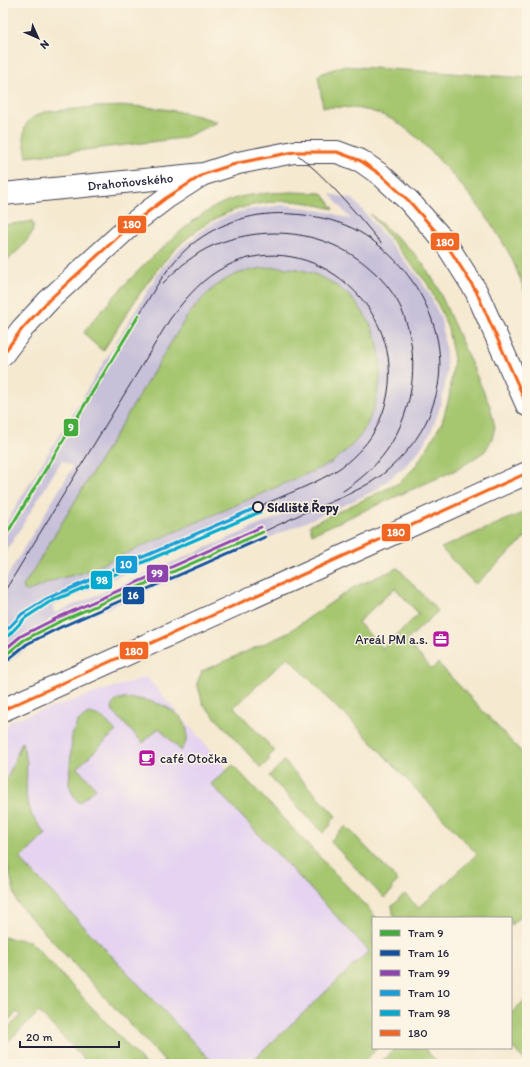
<svg xmlns="http://www.w3.org/2000/svg" width="530" height="1067" font-family="Itim,sans-serif">
  <style>
    .built { fill: #e5d3f1 }
    .industrial { fill: #c7c0d9; fill-rule: evenodd }
    .green { fill: #a6c66f; stroke: #647455; fill-rule: evenodd }
    .lines { fill: none; stroke-linecap: round; stroke-linejoin: round }
    .minor-casing { stroke: #424051; stroke-width: 24 }
    .minor { stroke: #fff; stroke-width: 22 }
    .tram { stroke: #22223b; stroke-width: 1 }
    .bus-1-casing { stroke: #fcf5e5; stroke-width: 6 }
    .bus-1 { stroke: #f26522; stroke-width: 3 }
    .tram-1-casing { stroke: #fcf5e5; stroke-width: 6 }
    .tram-2-casing { stroke: #fcf5e5; stroke-width: 6 }
    .tram-3-casing { stroke: #fcf5e5; stroke-width: 6 }
    .tram-4-casing { stroke: #fcf5e5; stroke-width: 6 }
    .tram-5-casing { stroke: #fcf5e5; stroke-width: 6 }
    .tram-1 { stroke: #43ac3c; stroke-width: 3 }
    .tram-2 { stroke: #13519c; stroke-width: 3 }
    .tram-3 { stroke: #8e44ad; stroke-width: 3 }
    .tram-4 { stroke: #179ed8; stroke-width: 3 }
    .tram-5 { stroke: #00a9ce; stroke-width: 3 }
    .stop-dot { fill: #fcf5e5; stroke: #22223b; stroke-width: 2 }
    .labels { text-anchor: middle; dominant-baseline: central; stroke-width: 3; stroke-linejoin: round; paint-order: stroke }
    .street-label { font-size: 13px; fill: #22223b; stroke: #fcf5e5 }
    .stop-label { font-size: 13px; font-weight: bold; fill: #22223b; stroke: #fcf5e5; text-anchor: start }
    .poi-label { font-size: 13px; fill: #22223b; stroke: #fcf5e5; text-anchor: end }
    .line-badge { stroke: #fcf5e5; stroke-width: 1.5 }
    .badge-label { font-size: 11px; text-anchor: middle; font-weight: bold; fill: #fff }
  </style>
  <rect width="100%" height="100%" fill="#fcf5e5"/>
  <filter id="ink" filterUnits="userSpaceOnUse"><feTurbulence type="fractalNoise" baseFrequency=".025" numOctaves="2"/><feDisplacementMap in="SourceGraphic" scale="8" xChannelSelector="R" yChannelSelector="G"/><feConvolveMatrix kernelMatrix="1 2 1 2 8 2 1 2 1" color-interpolation-filters="sRGB"/></filter>
  <filter id="wash" filterUnits="userSpaceOnUse"><feTurbulence type="fractalNoise" baseFrequency=".012" numOctaves="4" result="noise"/><feDisplacementMap in="SourceGraphic" scale="16" xChannelSelector="R" yChannelSelector="G"/><feGaussianBlur stdDeviation="0.9" result="paint"/><feColorMatrix in="noise" values="0 0 0 0 0 0 0 0 0 0 0 0 0 0 0 0 0 1.4 0 .05"/><feComposite in="paint" operator="in"/></filter>
  <g filter="url(#wash)">
    <rect width="100%" height="100%" fill="#f5e9d0"/>
    <polygon class="built" points="146,677 368,928 373,956 338,1064 180,1064 40,914 3,823 3,731 12,720"/>
    <path class="industrial" d="M330,194l23,5 68,81 10,17 10,22 5,35 1,18 -3,18 -5,21 -8,21 -12,19 -15,16 -28,23 -25,12 -288,126 -33,18 -27,19v-82l70,-116 -11,-7 -59,97v-30l158,-258 13,-15 31,-26 20,-11 21,-7 37,-5 24,3 25,5 19,7zM366,315l9,20 5,17 2,19 -6,32 -14,31 -13,13 -18,16 -249,110 -24,6 -31,13zM298,501l3,6 -246,106 -3,-7 218,-97 9,-2z"/>
    <g class="green">
      <path d="M342,66l185,12v218c-7,-16 -12,-33 -21,-48 -19,-34 -42,-61 -68,-89 -18,-19 -36,-38 -61,-46 -17,-6 -36,-6 -54,-6l-5,-32z"/>
      <path d="M132,106c32,2 55,6 86,16l-35,16 -156,19c-4,-23 -9,-35 17,-45l51,-5z"/>
      <path d="M291,192l31,1 12,16c-11,-2 -21,-6 -32,-7 -16,-2 -34,0 -49,3 -76,16 -111,86 -150,146l-14,-12 -5,-7c26,-32 53,-62 84,-89 19,-18 40,-36 65,-44 19,-6 39,-6 58,-7z"/>
      <polygon points="370,214 409,248 421,261 436,284 490,406 495,427 492,439 485,451 472,460 458,469 312,534 310,525 399,483 414,468 428,447 442,422 449,398 454,359 448,329 442,313 427,283"/>
      <path d="M28,222h4c8,12 -21,34 -29,43v-40z"/>
      <path d="M276,267c7,1 15,1 22,2 56,13 93,65 80,122 -3,14 -8,30 -16,42 -8,12 -20,21 -31,30l-249,110 -24,6 -32,13 -3,-5 163,-269c28,-35 43,-48 90,-51z"/>
      <polygon points="527,511 527,536 477,583 474,583 441,548"/>
      <path d="M398,568l40,43 -32,30 26,28 6,-6 89,95v152l-16,15v-7h-117l-2,-12 13,-12 14,14 58,-54 -131,-139 -5,-3 -53,-55 -54,50 41,44 -7,6 2,2 -9,9 -58,-64 -6,-21 5,-12 82,-36 70,-48zM395,588l24,26 -37,34 -24,-26z"/>
      <path d="M118,699c6,0 13,-1 19,0 20,2 53,13 50,38 0,5 -4,10 -6,14l-22,-23 -16,15 -30,-31 -1,-7z"/>
      <polygon points="90,713 102,717 116,731 77,768 96,788 79,803 73,795 69,784 72,735 78,721"/>
      <polygon points="22,742 27,762 26,796 32,816 46,834 20,859 214,1064 167,1064 17,903 3,847 3,788"/>
      <polygon points="284,761 336,816 330,823 331,825 323,833 269,776"/>
      <polygon points="233,765 377,918 373,918 373,1048 378,1048 361,1064 249,1064 369,951 211,784"/>
      <polygon points="346,826 398,881 391,888 393,890 384,898 330,841"/>
      <polygon points="3,937 30,941 145,1064 89,1064 39,1012 3,1046 3,1033 21,1016 17,1012 10,1019 3,1012"/>
      <polygon points="527,998 527,1063 511,1046 511,1013"/>
      <polygon points="396,1048 424,1048 439,1064 379,1064"/>
    </g>
  </g>
  <g filter="url(#ink)">
    <g class="lines">
      <g class="minor-casing">
        <g id="minor">
          <path id="s1" d="M3,194l201,-20 34,-11 56,-11h43l24,9 20,14 28,26 36,41 31,49 51,114"/>
          <polyline points="3,354 22,329 49,300 132,224 166,198 200,176"/>
          <polyline points="3,710 527,473"/>
        </g>
      </g>
      <use href="#minor" class="minor"/>
      <g class="tram">
        <path d="M294,152c34,26 60,59 87,91"/>
        <path d="M163,283c15,-15 32,-30 51,-38 55,-22 117,-14 160,27 11,10 21,23 27,36 20,46 14,101 -14,142 -12,17 -27,30 -44,41"/>
        <path d="M139,315c15,-25 29,-51 52,-70 29,-23 64,-34 101,-31 21,1 44,6 62,15 61,32 103,109 79,176 -8,25 -24,46 -43,63 -21,20 -56,32 -82,44"/>
        <polyline points="263,532 312,509"/>
        <path d="M3,594l167,-275c13,-17 27,-35 46,-47 87,-55 194,34 170,130 -4,16 -12,33 -23,45 -7,7 -14,15 -23,21 -22,15 -56,27 -82,39"/>
      </g>
      <g class="bus-1-casing">
        <g id="bus-1">
          <polyline points="3,354 22,329 49,300 132,224 166,198 204,174 238,163 294,152 337,152 361,161 381,175 409,201 445,242 476,291 527,405"/>
          <polyline points="3,710 527,473"/>
        </g>
      </g>
      <use href="#bus-1" class="bus-1"/>
      <g class="tram-1-casing">
        <g id="tram-1">
          <polyline points="3,540 139,315"/>
          <polyline points="3,657 24,640 59,622 263,532"/>
        </g>
      </g>
      <g class="tram-2-casing">
        <polyline id="tram-2" points="6,661 27,644 61,627 265,537"/>
      </g>
      <g class="tram-3-casing">
        <polyline id="tram-3" points="3,651 21,636 57,618 261,527"/>
      </g>
      <g class="tram-4-casing">
        <polyline id="tram-4" points="3,634 22,614 46,599 258,507"/>
      </g>
      <g class="tram-5-casing">
        <polyline id="tram-5" points="7,637 25,618 48,603 260,512"/>
      </g>
      <use href="#tram-1" class="tram-1"/>
      <use href="#tram-2" class="tram-2"/>
      <use href="#tram-3" class="tram-3"/>
      <use href="#tram-4" class="tram-4"/>
      <use href="#tram-5" class="tram-5"/>
    </g>
  </g>
  <defs>
    <g id="office-square" transform="scale(0.9)"><rect x="-9" y="-9" width="18" height="18" rx="4" fill="#b5179e" stroke="#fcf5e5"/><path d="M-6-3h4V-5.5h4V-3h4V5H-6ZM-1-4.5V-3h2v-1.5ZM-6 0V1H6V0Z" fill="#fff"/></g>
    <g id="cafe-square" transform="scale(0.9)"><rect x="-9" y="-9" width="18" height="18" rx="4" fill="#b5179e" stroke="#fcf5e5"/><path d="M-5.5-4.5H6V0H3Q3 3.5 0 3.5H-2.5Q-5.5 3.5-5.5 0ZM3-3.2v2h1.7v-2ZM-6 4.5H4V6H-6Z" fill="#fff"/></g>
  </defs>
  <g fill-rule="evenodd">
    <use href="#office-square" x="441" y="639"/>
    <use href="#cafe-square" x="147" y="758"/>
  </g>
  <circle class="stop-dot" cx="258" cy="507" r="5"/>
  <g class="labels">
    <g class="street-label">
      <text stroke="none"><textPath href="#s1" startOffset="128">Drahoňovského</textPath></text>
    </g>
    <g class="stop-label">
      <text x="267" y="507">Sídliště Řepy</text>
    </g>
    <g class="poi-label">
      <text x="428" y="639">Areál PM a.s.</text>
      <text x="160" y="758" text-anchor="start">café Otočka</text>
    </g>
  </g>
  <g class="line-badge">
    <rect x="117" y="215" width="30" height="19" rx="4" fill="#f26522"/>
    <rect x="430" y="232" width="30" height="19" rx="4" fill="#f26522"/>
    <rect x="63" y="418" width="16" height="19" rx="4" fill="#43ac3c"/>
    <rect x="381" y="523" width="30" height="19" rx="4" fill="#f26522"/>
    <rect x="115" y="555" width="23" height="19" rx="4" fill="#179ed8"/>
    <rect x="146" y="564" width="23" height="19" rx="4" fill="#8e44ad"/>
    <rect x="90" y="570" width="23" height="20" rx="4" fill="#00a9ce"/>
    <rect x="122" y="586" width="23" height="19" rx="4" fill="#13519c"/>
    <rect x="119" y="641" width="30" height="19" rx="4" fill="#f26522"/>
  </g>
  <g class="badge-label">
    <text x="132" y="228">180</text>
    <text x="445" y="246">180</text>
    <text x="71" y="431">9</text>
    <text x="396" y="536">180</text>
    <text x="126" y="568">10</text>
    <text x="157" y="577">99</text>
    <text x="102" y="584">98</text>
    <text x="133" y="599">16</text>
    <text x="134" y="655">180</text>
  </g>
  <rect width="530" height="1067" fill="none" stroke="#fcf5e5" stroke-width="16"/>
  <rect x="372" y="917" width="140" height="132" fill="#fcf5e5" stroke="#a5a1a1"/>
  <rect x="380" y="930" width="20" height="6" fill="#43ac3c" stroke="#a5a1a1"/>
  <text x="408" y="937" font-size="12" fill="#22223b">Tram 9</text>
  <rect x="380" y="950" width="20" height="6" fill="#13519c" stroke="#a5a1a1"/>
  <text x="408" y="957" font-size="12" fill="#22223b">Tram 16</text>
  <rect x="380" y="970" width="20" height="6" fill="#8e44ad" stroke="#a5a1a1"/>
  <text x="408" y="977" font-size="12" fill="#22223b">Tram 99</text>
  <rect x="380" y="990" width="20" height="6" fill="#179ed8" stroke="#a5a1a1"/>
  <text x="408" y="997" font-size="12" fill="#22223b">Tram 10</text>
  <rect x="380" y="1010" width="20" height="6" fill="#00a9ce" stroke="#a5a1a1"/>
  <text x="408" y="1017" font-size="12" fill="#22223b">Tram 98</text>
  <rect x="380" y="1030" width="20" height="6" fill="#f26522" stroke="#a5a1a1"/>
  <text x="408" y="1037" font-size="12" fill="#22223b">180</text>
  <g transform="translate(38 38) rotate(135)" stroke="#fcf5e5" stroke-width="3" paint-order="stroke">
  <path d="M0-3L7 15L0 10L-7 15Z" fill="#22223b"/>
  <text y="-6" font-size="11" font-weight="bold" text-anchor="middle" fill="#22223b">N</text>
  </g>
  <path d="M20 1041v6h99v-6" fill="none" stroke="#22223b" stroke-width="2"/>
  <text x="26" y="1041" font-size="12" fill="#22223b" stroke="#fcf5e5" stroke-width="3" paint-order="stroke">20 m</text>
</svg>
